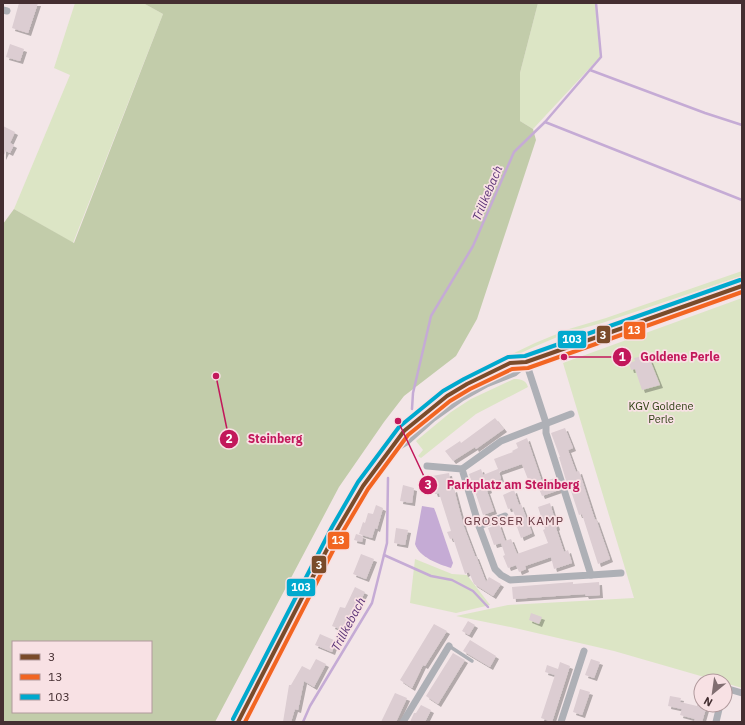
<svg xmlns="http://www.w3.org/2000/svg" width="745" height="725" font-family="'IBM Plex Sans',sans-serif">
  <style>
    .green { fill: #dce5c5 }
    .forest { fill: #c2ccaa; fill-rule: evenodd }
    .water { fill: #c5abd5 }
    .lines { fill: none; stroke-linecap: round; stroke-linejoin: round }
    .stream { stroke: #c5abd5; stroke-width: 2.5 }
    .building { fill: #dccdd2; filter: url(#shadow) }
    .lane { stroke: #aeb0b6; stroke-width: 3.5 }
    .street { stroke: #aeb0b6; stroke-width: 7 }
    .secondary { stroke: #aeb0b5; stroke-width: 9 }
    .bus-1-casing { stroke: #f8e1e4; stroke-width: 7 }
    .bus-2-casing { stroke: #f8e1e4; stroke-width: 7 }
    .bus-3-casing { stroke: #f8e1e4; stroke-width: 7 }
    .bus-1 { stroke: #7a4b2a; stroke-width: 4 }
    .bus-2 { stroke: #f26522; stroke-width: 4 }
    .bus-3 { stroke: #00a9ce; stroke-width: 4 }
    .labels { text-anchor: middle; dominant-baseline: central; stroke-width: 3.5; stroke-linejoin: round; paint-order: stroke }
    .park-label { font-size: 11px; fill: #2f4114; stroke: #f8e1e4 }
    .water-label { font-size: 12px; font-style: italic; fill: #572f75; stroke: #f8e1e4 }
    .neighbourhood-label { font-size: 12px; letter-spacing: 1px; fill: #663942; stroke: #f8e1e4 }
    .leader { fill: none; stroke: #c2185b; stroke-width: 1.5 }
    .callout-dot { fill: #c2185b; stroke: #f8e1e4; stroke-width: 1.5 }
    .mark-label { font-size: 12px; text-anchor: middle; font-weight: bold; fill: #fff }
    .callout-label { font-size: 12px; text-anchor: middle; font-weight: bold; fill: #c2185b; stroke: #f8e1e4; stroke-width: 3.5; stroke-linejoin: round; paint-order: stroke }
    .line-badge { stroke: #f8e1e4; stroke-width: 1.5 }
    .badge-label { font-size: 11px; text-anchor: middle; font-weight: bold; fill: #fff }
  </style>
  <defs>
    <filter id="shadow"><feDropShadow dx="3" dy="3" stdDeviation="0" flood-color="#0004"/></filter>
  </defs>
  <rect width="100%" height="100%" fill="#f3e6e8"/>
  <g class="green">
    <polygon points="75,3 143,3 163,14 73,243 14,209 70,75 54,68"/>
    <polygon points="538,3 595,3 600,57 533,129 520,121 520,73"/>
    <polygon points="742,271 742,276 602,323 569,332 536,346 480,372 445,391 414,418 413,417 443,388 470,374 535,343 569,329 606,318"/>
    <polygon points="742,298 742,688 725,683 725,681 718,681 614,651 515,628 456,616 508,605 634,598 563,363"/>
    <path d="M514,379c7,0 12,1 14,8l-52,27 -55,44 -3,-2 5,-6 -7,-9 35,-29 20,-13z"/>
    <polygon points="415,559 452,574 467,575 490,605 456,613 410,603"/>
  </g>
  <path class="forest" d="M143,3h395l-18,70v48l13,8 3,11 -59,179 -21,37 -52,40 -20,26 -45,65 -124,235h-212v-498l11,-15 60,34 89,-229zM13,642h138v70h-138z"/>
  <path class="water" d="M422,506l12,2 2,5 17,50 -2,5c-13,-4 -32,-11 -36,-24z"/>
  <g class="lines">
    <g class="stream">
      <polyline points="590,70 705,113 742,125"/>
      <polyline points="545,122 742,200"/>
      <polyline points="412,409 413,393 431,316 473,246 514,152 545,122 601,57 596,3"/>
      <polyline points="384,555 431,576 452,580 473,591 488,607"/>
      <polyline points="303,722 310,706 372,603 387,543 388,478"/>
    </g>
  </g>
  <g class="building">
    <polygon points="19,3 38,3 28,33 12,28"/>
    <polygon points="10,44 24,49 20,61 6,57"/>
    <polygon points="3,126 15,132 10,143 14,145 10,153 6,151 3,157"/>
    <polygon points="648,355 660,385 642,390 635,369 631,370 629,363 635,361 634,358"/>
    <polygon points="495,418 504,429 476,449 475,447 453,461 445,451 460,441 461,443"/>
    <polygon points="565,428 573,448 568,450 576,472 579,471 595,520 596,519 610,559 598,564 582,514 579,515 571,491 568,487 559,457 560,457 551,433"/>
    <polygon points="527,438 542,482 555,478 559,490 542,496 537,484 531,487 522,464 499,472 501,479 487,484 489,490 487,491 494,511 483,515 469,474 481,469 483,475 498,469 494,459 513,452 512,451 518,448 516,443"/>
    <polygon points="449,473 452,490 454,489 464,527 475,556 476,556 486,582 489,577 501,584 493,596 474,584 469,572 465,574 453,538 450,539 447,532 451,531 439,493 435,494 434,491 432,491 430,483 433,483 432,476"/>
    <polygon points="403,485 414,488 412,503 400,501"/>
    <polygon points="514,490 519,505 521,504 532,533 521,538 516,524 518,523 512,508 508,509 503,495"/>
    <polygon points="550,503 557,527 556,528 564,552 568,550 572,563 554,569 551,557 525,566 526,569 519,572 516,565 508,568 503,556 505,555 501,543 494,545 488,528 499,524 505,541 511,539 517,554 548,543 543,530 545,529 538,507"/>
    <polygon points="376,505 383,508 377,529 375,528 372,538 359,534 363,522 365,523 368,513 373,514"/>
    <polygon points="396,528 408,530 405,545 394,543"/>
    <polygon points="356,534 363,536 362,542 354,540"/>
    <polygon points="361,554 374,559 366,579 353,574"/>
    <polygon points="573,582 573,584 599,582 600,595 586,596 585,594 513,599 512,587"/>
    <polygon points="355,587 365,592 359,604 356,603 345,631 332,626 340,607 345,608"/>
    <polygon points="531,613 542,617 539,624 529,620"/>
    <polygon points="468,621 475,625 469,635 462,631"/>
    <polygon points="434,624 447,631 425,666 423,665 412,688 400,680"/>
    <polygon points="320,634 336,641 332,652 315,645"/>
    <polygon points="470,640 496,656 490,667 463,651"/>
    <polygon points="453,653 465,660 438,704 426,696"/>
    <polygon points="316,659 326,664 314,687 304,681 298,710 295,709 291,722 283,722 289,685 291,685 302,666 310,670"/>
    <polygon points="591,659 600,662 594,678 585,675"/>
    <polygon points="560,662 570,666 552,722 541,718 555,675 545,672 547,665 558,669"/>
    <polygon points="580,689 590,692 582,715 573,712"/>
    <polygon points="395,693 407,698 396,722 381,722"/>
    <polygon points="670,696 681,698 680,702 697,706 697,705 707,705 702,722 694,722 695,719 680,715 682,709 668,706"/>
    <polygon points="421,705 431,710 425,722 410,722 414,713 416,713"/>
  </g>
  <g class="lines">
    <polyline class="lane" points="449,646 472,661"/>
    <g class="street">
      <polyline points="3,10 7,11"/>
      <polyline points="427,466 462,469 479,526 495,569 501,575 510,580 591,575 546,433 546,423 526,362"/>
      <polyline points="462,469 501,441 571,414"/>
      <polyline points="479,526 505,516"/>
      <polyline points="591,575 621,573"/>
      <polyline points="725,688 742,693"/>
      <polyline points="403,722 449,646"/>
      <polyline points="561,722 584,651"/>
      <polyline points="716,722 720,705"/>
    </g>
    <g class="secondary">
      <polyline points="394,448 406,441 433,417 461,397 486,383 514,372 526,362"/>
      <polyline points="238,722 337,530 363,486 404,431 447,396 467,384 510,363 526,362 742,286"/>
    </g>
    <g class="bus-1-casing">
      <polyline id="bus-1" points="238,722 337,530 363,486 404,431 447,396 467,384 510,363 526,362 742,286"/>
    </g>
    <g class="bus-2-casing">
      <polyline id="bus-2" points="245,722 342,533 368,489 408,435 450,401 470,389 512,369 528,368 742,292"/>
    </g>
    <g class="bus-3-casing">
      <polyline id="bus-3" points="233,719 332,527 358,482 399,427 443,391 464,379 508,357 525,356 740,280"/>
    </g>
    <use href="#bus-1" class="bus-1"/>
    <use href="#bus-2" class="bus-2"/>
    <use href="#bus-3" class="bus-3"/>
  </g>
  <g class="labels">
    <g class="park-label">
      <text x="661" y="406">KGV Goldene<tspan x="661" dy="13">Perle</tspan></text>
    </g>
    <g class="water-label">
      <text transform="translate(487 193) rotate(-67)">Trillkebach</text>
      <text transform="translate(348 624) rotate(-62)">Trillkebach</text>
    </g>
    <g class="neighbourhood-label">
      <text x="514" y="520">GROSSER KAMP</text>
    </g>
  </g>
  <path class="leader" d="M564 357L622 357M216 376L229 439M398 421L428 485"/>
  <g class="callout-dot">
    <circle cx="564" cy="357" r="4"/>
    <circle cx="216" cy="376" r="4"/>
    <circle cx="398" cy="421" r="4"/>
    <circle cx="622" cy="357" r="10"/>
    <circle cx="229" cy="439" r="10"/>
    <circle cx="428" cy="485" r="10"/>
  </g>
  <g class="mark-label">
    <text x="622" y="361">1</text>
    <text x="229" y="443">2</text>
    <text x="428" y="489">3</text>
  </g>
  <g class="callout-label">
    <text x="680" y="361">Goldene Perle</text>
    <text x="275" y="443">Steinberg</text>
    <text x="513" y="489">Parkplatz am Steinberg</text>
  </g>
  <g class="line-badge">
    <rect x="623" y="321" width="23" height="19" rx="4" fill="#f26522"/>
    <rect x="596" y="325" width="15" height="19" rx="4" fill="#7a4b2a"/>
    <rect x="557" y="330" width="30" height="19" rx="4" fill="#00a9ce"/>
    <rect x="327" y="531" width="23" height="19" rx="4" fill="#f26522"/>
    <rect x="311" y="555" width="16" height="19" rx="4" fill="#7a4b2a"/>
    <rect x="286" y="578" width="30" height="19" rx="4" fill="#00a9ce"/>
  </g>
  <g class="badge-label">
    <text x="634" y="334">13</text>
    <text x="603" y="339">3</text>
    <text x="572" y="343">103</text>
    <text x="338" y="544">13</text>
    <text x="319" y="569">3</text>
    <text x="301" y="591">103</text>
  </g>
  <rect width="745" height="725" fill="none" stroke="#442e31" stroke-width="8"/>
  <rect x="12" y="641" width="140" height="72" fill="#f8e1e4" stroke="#b0999c"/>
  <rect x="20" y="654" width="20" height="6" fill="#7a4b2a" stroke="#b0999c"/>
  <text x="48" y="661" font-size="12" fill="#442e31">3</text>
  <rect x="20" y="674" width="20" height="6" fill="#f26522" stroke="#b0999c"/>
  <text x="48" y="681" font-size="12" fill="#442e31">13</text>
  <rect x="20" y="694" width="20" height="6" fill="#00a9ce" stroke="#b0999c"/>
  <text x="48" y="701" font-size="12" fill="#442e31">103</text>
  <g transform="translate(713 693) rotate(209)"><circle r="19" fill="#f8e1e4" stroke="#b0999c"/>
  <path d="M0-3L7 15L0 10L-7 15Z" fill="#816e71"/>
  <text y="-6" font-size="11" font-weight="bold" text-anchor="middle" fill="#442e31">N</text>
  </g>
</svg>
